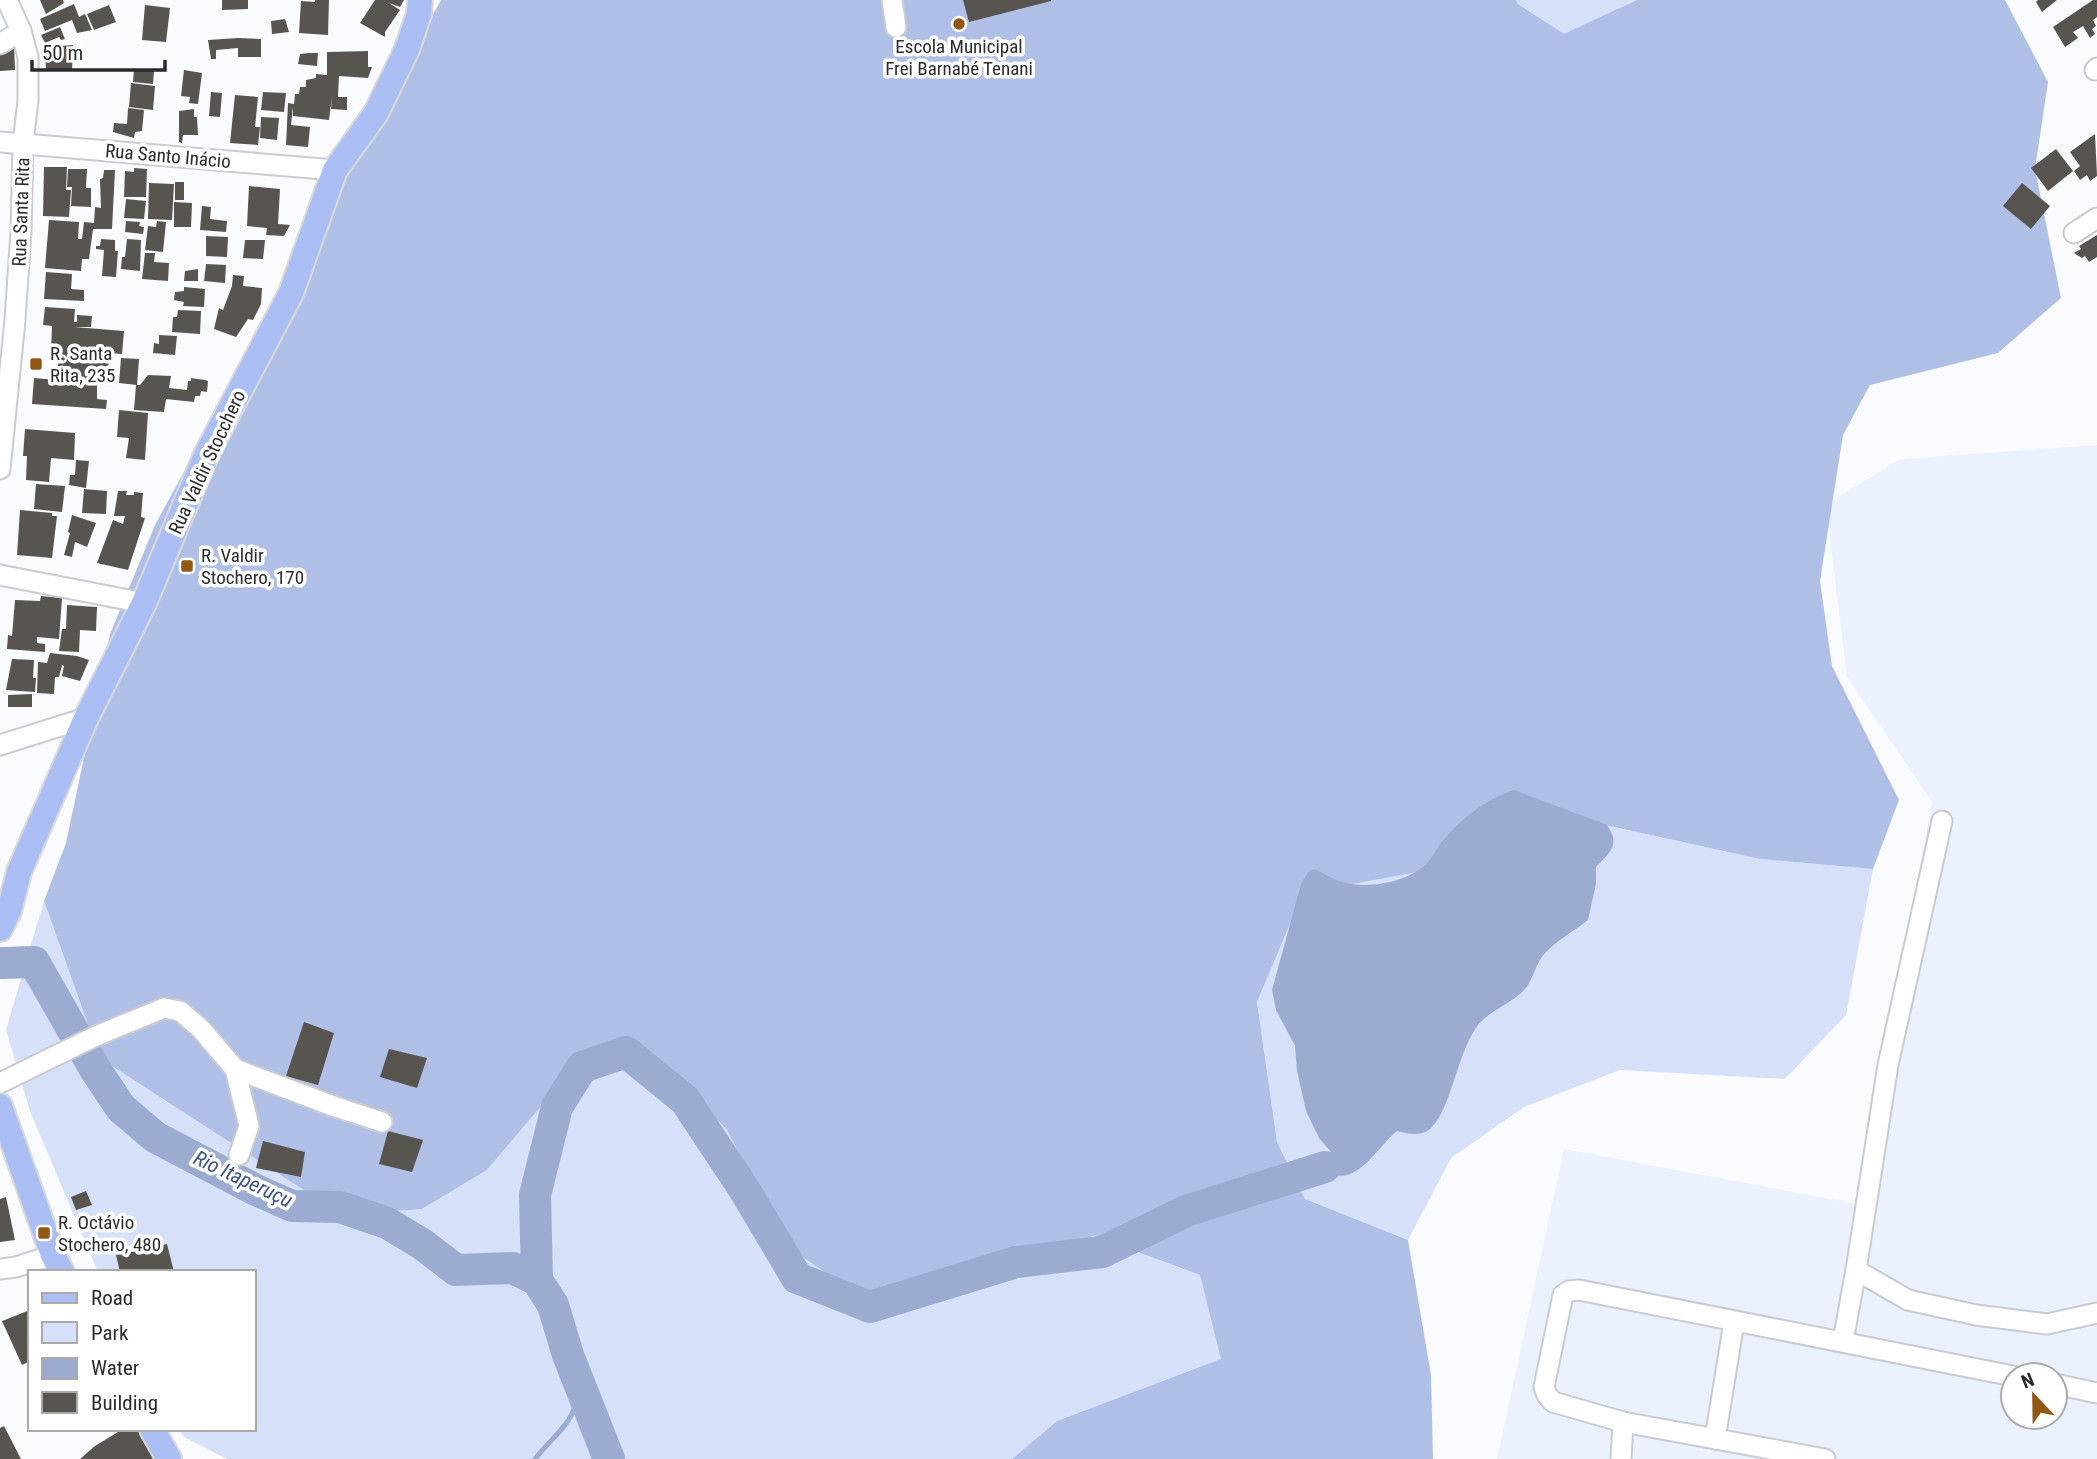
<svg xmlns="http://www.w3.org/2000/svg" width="2097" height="1459" font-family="'Roboto Condensed',sans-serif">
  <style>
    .built { fill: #ebf1fe; fill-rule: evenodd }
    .green { fill: #d6e0f8 }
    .forest { fill: #afbfe5 }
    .water { fill: #9cacd1 }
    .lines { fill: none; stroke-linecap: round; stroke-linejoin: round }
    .stream { stroke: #9cacd1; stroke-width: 5 }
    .river { stroke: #9cacd1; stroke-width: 32 }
    .building { fill: #585450 }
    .minor-casing { stroke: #c8cbd0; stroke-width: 23 }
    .major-casing { stroke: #d9d9d9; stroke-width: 28 }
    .minor { stroke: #fff; stroke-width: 19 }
    .major { stroke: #aabef4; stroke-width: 24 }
    .poi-dot { fill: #925716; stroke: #fff; stroke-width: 2.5 }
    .labels { text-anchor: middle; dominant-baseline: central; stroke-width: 7; stroke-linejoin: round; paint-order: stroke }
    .poi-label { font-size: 19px; fill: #2a2b2d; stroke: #fff; text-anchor: start }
    .street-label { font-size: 19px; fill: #2a2b2d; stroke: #fff }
    .water-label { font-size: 21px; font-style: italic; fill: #3f5285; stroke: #fff }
  </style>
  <rect width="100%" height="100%" fill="#fafbff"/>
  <path class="built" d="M2097,445v1014h-600l67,-310 294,55 74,-402 -85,-125 -21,-173 75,-45zM2013,1375h42v42h-42z"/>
  <g class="green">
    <polygon points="1516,0 1637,0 1564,35 1518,4"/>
    <polygon points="1505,803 1760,859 1873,869 1846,1015 1785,1079 1620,1070 1524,1107 1451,1158 1408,1240 1305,1199 1277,1142 1257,1002 1303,893"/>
    <polygon points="44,901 100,1058 422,1209 487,1170 587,1052 655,1056 727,1130 786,1246 868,1301 1094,1236 1200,1275 1222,1359 1057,1421 1012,1459 227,1459 184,1437 179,1429 254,1429 254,1272 98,1272 30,1111 6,1030"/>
  </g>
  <polygon class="forest" points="441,0 1516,0 1518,4 1564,34 1637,0 2005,0 2048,82 2035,169 2061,298 1998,353 1870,385 1843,435 1820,581 1832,666 1899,800 1873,869 1760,859 1505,803 1423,871 1303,893 1257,1002 1277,1142 1305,1199 1408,1240 1431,1375 1433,1459 1012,1459 1057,1421 1221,1359 1200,1275 1094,1236 868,1301 786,1246 727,1130 655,1056 587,1052 487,1170 422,1209 341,1214 100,1058 44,901 66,843 110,634 155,525"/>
  <path class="water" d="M1514,790l93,35c14,20 3,27 -11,42v17l-8,36c-13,11 -31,20 -42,32 -11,11 -12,27 -21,37 -13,15 -34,20 -47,36 -20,26 -27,83 -46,102 -9,10 -23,7 -35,4 -16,11 -46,66 -72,36l5,-8 1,-7 -12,-14 -13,-27 -9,-40 -2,-25 -19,-36 -4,-20 29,-106 7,-12 7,-3c8,4 16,9 24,12 26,9 66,2 86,-16 7,-6 10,-15 16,-22 19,-23 44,-44 73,-53z"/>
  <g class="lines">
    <path class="stream" d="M535,1459c23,-29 35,-30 46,-69"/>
    <g class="river">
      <polyline points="2,963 34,962 95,1069 121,1108 155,1137 256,1190 292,1206 340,1207 387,1223 422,1244 456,1270 513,1268 537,1280 553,1305 568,1355 609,1459"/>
      <polyline points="537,1280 535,1195 557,1107 582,1067 626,1052 685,1100 744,1189 797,1278 870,1307 1016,1262 1102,1252 1186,1211 1325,1167"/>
    </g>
  </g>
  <g class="building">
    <polygon points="40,0 63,0 64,3 46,14"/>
    <polygon points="222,0 248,0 248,9 222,10"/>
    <polygon points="315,0 329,0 328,35 299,33 301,1 315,2"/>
    <polygon points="375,0 404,0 400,7 389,3 400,10 385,32 385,37 360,23"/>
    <polygon points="963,0 1051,0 1051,1 969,22"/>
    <polygon points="2038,0 2057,0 2042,12 2036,2"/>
    <polygon points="2093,0 2097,0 2097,17 2093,20 2096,26 2092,29 2095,34 2090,38 2083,26 2073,32 2078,38 2065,47 2053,27"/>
    <polygon points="74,4 79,17 85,14 92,30 77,33 72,20 45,31 40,19"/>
    <polygon points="109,5 116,22 94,30 87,14"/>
    <polygon points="145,5 170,8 166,42 142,40"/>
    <polygon points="285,19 289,32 272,34 271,21"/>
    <polygon points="60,27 65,39 61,40 59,37 45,43 41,35"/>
    <polygon points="238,38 261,39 261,57 238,57 238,48 216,50 216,59 211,59 208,40"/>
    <polygon points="14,44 15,70 0,71 0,52"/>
    <polygon points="73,45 72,71 46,71 45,52 62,51 61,46"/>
    <polygon points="368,51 368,67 372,67 368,78 339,76 338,97 347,97 347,110 331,109 332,96 329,120 293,116 293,106 291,125 310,127 308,147 286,145 288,103 294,104 295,94 299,94 300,87 306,87 306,80 316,78 316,74 327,75 327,52"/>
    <polygon points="309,53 318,53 317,66 298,64 300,54"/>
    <polygon points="134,69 154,71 153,84 133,82"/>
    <polygon points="184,70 202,73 198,104 189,103 190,97 181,96"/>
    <polygon points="131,83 155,86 153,110 129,107"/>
    <polygon points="211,92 222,93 220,117 209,116"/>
    <polygon points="263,92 286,93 284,112 261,110"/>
    <polygon points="235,95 258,97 255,127 260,127 258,145 230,143"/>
    <polygon points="128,108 144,110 142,131 135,132 134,138 113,132 114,123 127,124"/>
    <polygon points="194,109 194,117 197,117 198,135 183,135 182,143 179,142 179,111"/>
    <polygon points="261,117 279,118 277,140 260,138"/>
    <polygon points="2095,134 2097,176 2090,181 2087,175 2080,180 2074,171 2080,166 2070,152"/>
    <polygon points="2056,149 2073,171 2048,191 2031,168"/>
    <polygon points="44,167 67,167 66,190 71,190 69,217 43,216"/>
    <polygon points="134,168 147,169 146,197 124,197 125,171 134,172"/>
    <polygon points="68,169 87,169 86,188 91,188 91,207 71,206 72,187 67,187"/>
    <polygon points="104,170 115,170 112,229 93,229 89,259 82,259 81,271 45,268 49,220 79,222 78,239 82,239 84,222 94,223 95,207 101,208 100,179 103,178"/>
    <rect x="175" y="182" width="9" height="18"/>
    <polygon points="149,183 174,184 172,220 148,219"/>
    <polygon points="2022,183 2050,206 2031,229 2003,206"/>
    <polygon points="249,186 280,189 278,224 290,225 284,236 266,235 267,228 247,226"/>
    <polygon points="126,199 146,201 144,219 124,218"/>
    <polygon points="174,202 192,203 191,227 174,227"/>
    <polygon points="202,206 211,207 210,219 227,221 226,232 200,230"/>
    <polygon points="126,221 140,222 139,226 144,227 143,234 125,232"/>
    <polygon points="157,221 166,222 163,252 145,250 148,226 156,227"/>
    <polygon points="2097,235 2097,257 2089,262 2085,256 2082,258 2074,253 2081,249 2079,246"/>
    <polygon points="206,236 228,237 227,257 206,256"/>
    <polygon points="101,239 115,240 115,251 118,251 116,277 102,276 104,250 96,249 96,246 100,246"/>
    <polygon points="127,239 141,240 140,271 121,269 122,257 125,257"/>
    <polygon points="245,240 265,240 263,259 243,258"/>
    <polygon points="145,253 155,253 154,262 169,263 168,281 142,279"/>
    <polygon points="206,264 226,265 225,283 204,281"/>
    <polygon points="198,269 198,281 184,281 185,271"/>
    <polygon points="46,272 72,274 71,289 84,290 84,301 44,299"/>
    <polygon points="233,275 244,276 243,286 262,288 261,304 253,320 248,319 236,337 214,329 219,308 223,310 232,286"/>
    <polygon points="184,287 205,289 204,307 183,306 184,302 174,300 175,292 184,291"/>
    <polygon points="45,307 75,309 74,322 77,322 77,315 92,316 91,327 74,327 124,331 122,354 109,353 108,382 98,382 99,368 93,368 92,382 97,383 97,399 107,400 106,409 32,404 34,378 57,380 59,353 51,352 52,326 43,325"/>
    <polygon points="178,310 201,311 200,334 172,332 173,317 177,317"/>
    <polygon points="159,335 177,336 175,355 153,353 154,343 159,344"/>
    <polygon points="121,358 139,359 137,385 119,383"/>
    <polygon points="148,375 171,376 169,388 187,390 188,381 191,381 191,378 205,380 208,381 207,392 201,391 200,396 195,396 194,402 166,399 164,412 134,410 136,385 140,385"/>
    <polygon points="119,410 148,413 145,460 126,458 129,438 117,437"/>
    <polygon points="25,429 75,433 74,460 51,458 49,482 26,480 27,456 23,456"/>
    <polygon points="76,460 89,461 86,488 69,485 70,475 75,475"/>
    <polygon points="36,484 65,486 62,512 34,509"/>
    <polygon points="84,489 107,491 106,514 82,513"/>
    <polygon points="118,491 127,491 126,495 134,495 134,492 143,493 141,517 145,518 128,570 97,563 113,520 123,524 125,516 114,516"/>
    <polygon points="20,510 52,513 52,516 57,516 52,558 17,555"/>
    <polygon points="72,515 96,523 87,547 75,542 72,557 64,555 70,533 68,532"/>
    <polygon points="41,596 62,598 59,639 37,637 37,643 45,644 45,652 7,649 8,635 12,636 15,600 40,601"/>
    <polygon points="67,605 97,607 96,631 80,630 79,652 59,651 62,629 66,629"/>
    <polygon points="50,653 77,656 89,660 80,681 62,676 64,666 62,665 59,677 55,677 54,694 37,693 38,662 47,663"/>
    <polygon points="12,659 34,660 33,678 36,678 35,692 6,690"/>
    <polygon points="32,694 32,707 8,707 8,695"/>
    <polygon points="304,1022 334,1033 318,1085 286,1076"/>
    <polygon points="389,1049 427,1058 417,1088 380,1077"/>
    <polygon points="388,1131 423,1140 412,1172 379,1164"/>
    <polygon points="263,1141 305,1152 301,1177 256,1168"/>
    <polygon points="86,1191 92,1205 76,1210 71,1197"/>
    <polygon points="6,1197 15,1240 0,1242 0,1199"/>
    <polygon points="167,1244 174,1272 120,1272 116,1255"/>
    <polygon points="30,1310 30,1361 22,1365 2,1321"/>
    <polygon points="4,1426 21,1459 0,1459 0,1428"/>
    <polygon points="123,1429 142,1429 158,1459 80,1459 95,1446"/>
  </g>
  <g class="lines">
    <g class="minor-casing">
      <g id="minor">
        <polyline points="892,0 896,27"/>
        <polyline points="0,44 21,31"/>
        <polyline points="2095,70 2097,68"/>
        <polyline points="0,142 335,170"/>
        <polyline points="2074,233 2097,218"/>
        <polyline points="0,469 15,320 21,232 23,143 28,101 28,57 21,31 7,0"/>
        <polyline points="0,575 144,603"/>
        <polyline points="0,745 86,718"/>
        <polyline points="1942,821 1888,1065 1856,1270 1908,1300 1976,1315 2047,1324 2097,1313"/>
        <polyline points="235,1069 249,1126 239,1155"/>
        <polyline points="0,1083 96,1036 164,1008 180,1011 201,1029 235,1069 333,1106 382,1122"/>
        <polyline points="0,1269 16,1267 53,1255"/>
        <polyline points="1843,1341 1856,1270"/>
        <polyline points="2055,1384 2097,1393"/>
        <polyline points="1715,1439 1734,1322"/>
        <polyline points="1621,1459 1623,1422"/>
        <polyline points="1825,1459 1623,1422 1553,1402 1547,1395 1544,1387 1563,1295 1569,1291 1579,1290 2013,1376"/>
      </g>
    </g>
    <g class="major-casing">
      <g id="major">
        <polyline points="0,929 9,911 19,872 86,718 144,603 207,453 291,293 335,170 376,113 407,49 419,14 420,0"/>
        <polyline points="0,1106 53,1255 62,1272"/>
        <polyline points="152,1429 169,1459"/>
      </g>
    </g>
    <use href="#minor" class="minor"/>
    <use href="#major" class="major"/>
  </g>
  <g class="poi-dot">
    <circle cx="959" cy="24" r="7"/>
    <rect x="29" y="357" width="14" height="14" rx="3.5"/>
    <rect x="180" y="559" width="14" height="14" rx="3.5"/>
    <rect x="37" y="1226" width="14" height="14" rx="3.5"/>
  </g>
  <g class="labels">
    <g class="poi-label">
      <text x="959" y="46" text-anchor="middle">Escola Municipal<tspan x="959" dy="22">Frei Barnabé Tenani</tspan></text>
      <text x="50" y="353">R. Santa<tspan x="50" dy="22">Rita, 235</tspan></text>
      <text x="201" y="555">R. Valdir<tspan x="201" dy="22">Stochero, 170</tspan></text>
      <text x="58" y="1222">R. Octávio<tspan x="58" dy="22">Stochero, 480</tspan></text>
    </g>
    <g class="street-label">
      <text transform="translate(168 156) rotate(5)">Rua Santo Inácio</text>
      <text transform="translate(21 212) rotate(-88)">Rua Santa Rita</text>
      <text transform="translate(207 462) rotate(-65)">Rua Valdir Stocchero</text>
    </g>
    <g class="water-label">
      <text transform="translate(243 1179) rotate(25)">Rio Itaperuçu</text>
    </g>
  </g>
  <rect x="28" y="1270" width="228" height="161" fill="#ffffff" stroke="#aaaaab" stroke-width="2"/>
  <rect x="42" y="1293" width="35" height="10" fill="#aabef4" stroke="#aaaaab" stroke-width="2"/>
  <text x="91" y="1305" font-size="21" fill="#2a2b2d">Road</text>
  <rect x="42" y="1322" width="35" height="21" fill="#d6e0f8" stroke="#aaaaab" stroke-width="2"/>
  <text x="91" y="1340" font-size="21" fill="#2a2b2d">Park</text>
  <rect x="42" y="1358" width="35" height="21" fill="#9cacd1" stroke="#aaaaab" stroke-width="2"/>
  <text x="91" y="1375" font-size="21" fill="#2a2b2d">Water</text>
  <rect x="42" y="1392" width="35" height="21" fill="#585450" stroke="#aaaaab" stroke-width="2"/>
  <text x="91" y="1410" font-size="21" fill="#2a2b2d">Building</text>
  <g transform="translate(2034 1396) rotate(338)"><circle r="33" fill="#ffffff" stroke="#aaaaab" stroke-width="2"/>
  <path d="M0-5L12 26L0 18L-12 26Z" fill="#925716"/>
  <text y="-10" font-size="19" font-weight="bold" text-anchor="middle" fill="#2a2b2d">N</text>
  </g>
  <path d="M32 60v10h133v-10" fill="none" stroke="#2a2b2d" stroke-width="3.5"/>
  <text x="42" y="60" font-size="21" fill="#2a2b2d" stroke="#ffffff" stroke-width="5" paint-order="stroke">50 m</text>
</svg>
